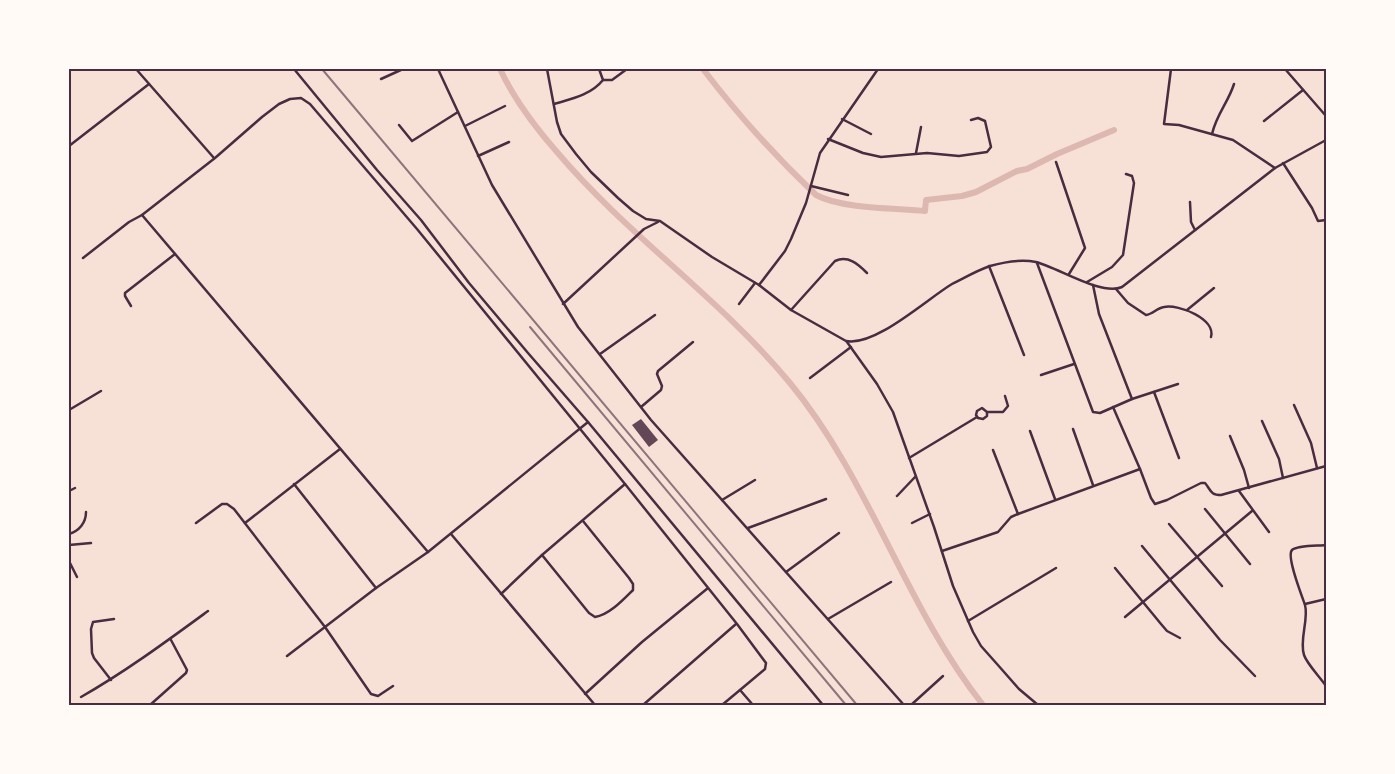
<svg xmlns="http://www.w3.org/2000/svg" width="1395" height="774" font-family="Signika,sans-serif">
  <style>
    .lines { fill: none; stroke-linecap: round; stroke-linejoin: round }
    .canal { stroke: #dcb8b0; stroke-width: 6 }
    .building { fill: #644757 }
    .minor { stroke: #4a2c40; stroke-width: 2.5 }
    .rail { stroke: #8f747c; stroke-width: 2 }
    .neatline { fill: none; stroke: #4a2c40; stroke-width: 2 }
  </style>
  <rect width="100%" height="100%" fill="#f7e1d7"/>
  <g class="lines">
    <g class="canal">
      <path d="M500,69c14,30 35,58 57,83 71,84 163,146 233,231 80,97 115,223 193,322"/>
      <path d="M703,69c35,46 71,86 113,126 26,14 79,13 109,16l1,-11 36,-4 14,-4 41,-21 10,-2 30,-15 57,-24"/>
    </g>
  </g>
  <polygon class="building" points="641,419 658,440 649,447 632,425"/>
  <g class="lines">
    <g class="minor">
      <polyline points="136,69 214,158"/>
      <polyline points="294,69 377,170 421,220 469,283 528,353 588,422 823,705"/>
      <polyline points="438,69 492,185 578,327 651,420 904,705"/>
      <path d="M547,69l10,53 4,12 15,20 15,18 27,26 15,13 13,8 14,2 52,36 47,28 32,25 55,31c29,6 81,-42 106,-57 12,-6 26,-14 38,-18 14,-4 31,-7 46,-4 23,6 65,34 86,25l153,-119 51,-28"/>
      <polyline points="1171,69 1164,124 1179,125 1233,140 1275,168"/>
      <polyline points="1285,69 1326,116"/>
      <polyline points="381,79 403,69"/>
      <polyline points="603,80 612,80 627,69"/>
      <path d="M554,104c17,-5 37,-9 49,-24l-4,-11"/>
      <polyline points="842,119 871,134"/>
      <polyline points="1264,121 1303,90"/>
      <polyline points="399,125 412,141 458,112"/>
      <polyline points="465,126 505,106"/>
      <path d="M1212,134c5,-21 16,-31 22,-50"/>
      <polyline points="828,139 863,153 881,157 927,153 959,156 987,152 991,147 985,121 978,118 971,120"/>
      <polyline points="69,146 149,84"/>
      <polyline points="916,153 921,127"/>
      <polyline points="478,156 509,142"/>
      <polyline points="1056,162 1085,248 1069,274"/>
      <polyline points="1283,163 1312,208 1318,221 1326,220"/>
      <polyline points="811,186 848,195"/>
      <polyline points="1190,202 1191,222 1195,230"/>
      <polyline points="83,258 129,222 142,215"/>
      <polyline points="1037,263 1093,412 1100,413 1132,399 1178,384"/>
      <polyline points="989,266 1024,355"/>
      <polyline points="1087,282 1112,267 1123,255 1134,183 1132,176 1126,174"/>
      <polyline points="759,285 785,251 791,239 806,203 820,153 878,69"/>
      <polyline points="1093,285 1099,314 1132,399"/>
      <path d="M1116,289l12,14 18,12c7,-1 11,-7 18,-8 15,-3 52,12 47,30"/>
      <polyline points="563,304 644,229 658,222"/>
      <polyline points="739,304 755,283"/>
      <polyline points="131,306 125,296 125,293 175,254"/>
      <path d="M791,310l44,-49c13,-6 23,3 32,12"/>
      <polyline points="1187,310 1214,288"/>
      <polyline points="847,342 877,384 893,412 934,527 953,586 973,632 981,646 997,664 1019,689 1038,705"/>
      <polyline points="600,354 655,315"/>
      <polyline points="1041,375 1074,364"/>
      <polyline points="810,378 851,347"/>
      <polyline points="1154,392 1179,458"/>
      <polyline points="1294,405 1311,443 1317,468"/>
      <polyline points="641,407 661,390 662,386 657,374 658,371 693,342"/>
      <polyline points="1113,407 1140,469"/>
      <polyline points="69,410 101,391"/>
      <polyline points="987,412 987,416 983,419 978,418 976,415 977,411 982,408 987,412 1003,412 1008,406 1005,396"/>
      <polyline points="1262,421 1279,459 1283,478"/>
      <polyline points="1073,429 1093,485"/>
      <polyline points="1030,431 1055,499"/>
      <polyline points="1230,436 1244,470 1249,488"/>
      <polyline points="993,450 1018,514"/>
      <polyline points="909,458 977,417"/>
      <polyline points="294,484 376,588"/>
      <polyline points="69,491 75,488"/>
      <polyline points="1239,491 1269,532"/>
      <polyline points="897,496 915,477"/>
      <polyline points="722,500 755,480"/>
      <polyline points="1205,509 1250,564"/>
      <polyline points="196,523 222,504 227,504 234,509 325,627 371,694 378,696 393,686"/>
      <polyline points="245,523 340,449"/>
      <polyline points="912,523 930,514"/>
      <polyline points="1169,524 1222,586"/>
      <polyline points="748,528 826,499"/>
      <path d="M69,534c10,-3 17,-11 17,-22"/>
      <polyline points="451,534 595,705"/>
      <polyline points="69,545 91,543"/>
      <path d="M1326,545c-8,1 -28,0 -34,5 -6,6 10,46 13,55 4,14 -6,35 -1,50 3,9 16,22 22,31"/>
      <polyline points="1142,546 1220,640 1255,676"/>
      <path d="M942,551l56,-19 13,-15 7,-3 122,-45 11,29 4,6 12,-4 34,-17h4c6,7 5,12 16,12l105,-29"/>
      <polyline points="428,552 142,215 215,158 262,117 279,104 290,99 301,98 310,104 417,229 625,484 737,624 766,663 765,669 740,690 753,705"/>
      <path d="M542,555l47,58 6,4c14,-2 28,-17 38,-27v-6l-4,-6 -46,-57"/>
      <polyline points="69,561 77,577"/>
      <polyline points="1115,568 1161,624 1167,631 1180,638"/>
      <polyline points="786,572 839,533"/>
      <polyline points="501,594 542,555 625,484"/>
      <polyline points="1305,604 1326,599"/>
      <polyline points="1125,617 1252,511"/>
      <polyline points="828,619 891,582"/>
      <polyline points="968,621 1056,568"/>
      <polyline points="287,656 376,588 428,552 588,422"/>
      <polyline points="111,680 94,658 92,653 91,629 93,622 114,619"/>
      <polyline points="585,694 642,642 708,588"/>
      <path d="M81,697c44,-25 86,-56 127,-86"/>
      <polyline points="150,705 186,673 187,670 171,640"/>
      <polyline points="643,705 736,624"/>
      <polyline points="722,705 740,690"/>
      <polyline points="911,705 943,676"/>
    </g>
    <g class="rail">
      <polyline points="322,69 857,705"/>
      <polyline points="530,327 846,705"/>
    </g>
  </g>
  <rect width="1395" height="774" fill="none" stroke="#fffaf5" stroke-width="140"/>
  <rect x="70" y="70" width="1255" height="634" class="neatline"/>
</svg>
